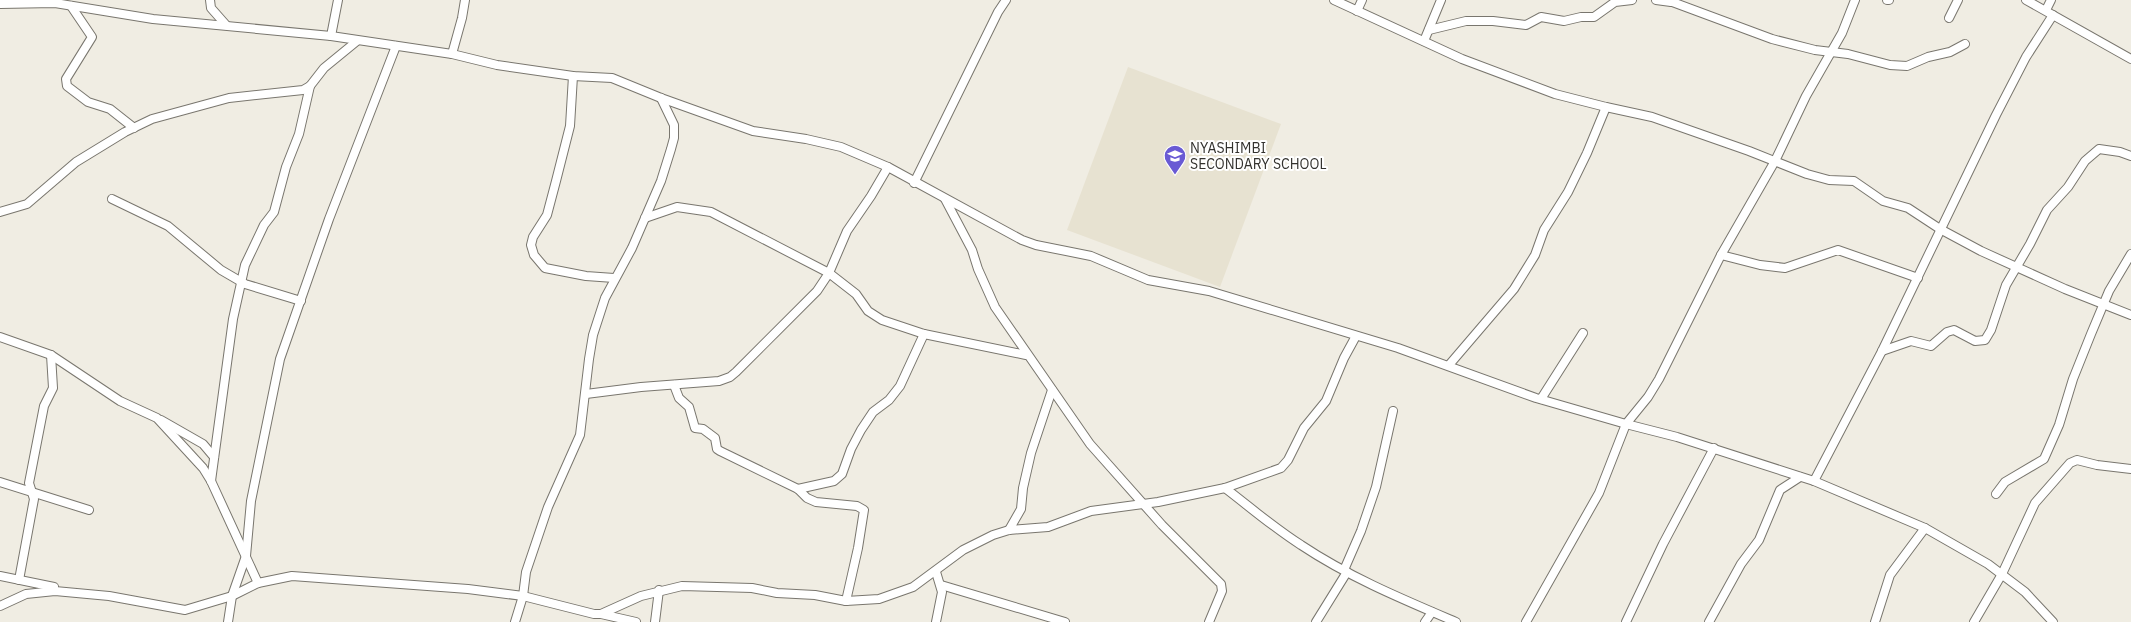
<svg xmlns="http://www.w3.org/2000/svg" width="2131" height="622" font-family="'IBM Plex Sans',sans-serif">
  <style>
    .built { fill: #e7e2d1 }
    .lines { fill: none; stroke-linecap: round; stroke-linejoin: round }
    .street-casing { stroke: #79766e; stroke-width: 10 }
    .street { stroke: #fff; stroke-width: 8 }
    .labels { text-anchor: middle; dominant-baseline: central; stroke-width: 4; stroke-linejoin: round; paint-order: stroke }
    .poi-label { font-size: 14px; fill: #33322e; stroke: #fff; text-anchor: start }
  </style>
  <rect width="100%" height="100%" fill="#f0ede3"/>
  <polygon class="built" points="1128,67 1281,124 1220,287 1067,230"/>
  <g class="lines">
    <g class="street-casing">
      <g id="street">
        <polyline points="210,0 211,8 226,25"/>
        <polyline points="1334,0 1462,59 1555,94 1606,107 1652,117 1749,151 1807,174 1829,180 1854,181 1883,201 1908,208 1940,229 1981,251 2065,289 2131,315"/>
        <polyline points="1656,0 1671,2"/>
        <polyline points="1667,0 1772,39 1815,50 1848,54 1890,65 1907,66 1928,57 1950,52 1965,44"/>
        <polyline points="1887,0 1889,0"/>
        <polyline points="2026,0 2131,59"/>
        <polyline points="0,4 55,3 153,19 331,36 452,54 497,65 573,76 612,78 661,98 753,131 806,139 841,147 888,167 1022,240 1036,245 1091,256 1148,280 1209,291 1398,348 1536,398 1626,424 1677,437 1814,481 1925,528 1988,564 2025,592 2053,622"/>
        <polyline points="71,6 92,37 66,79 67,86 88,102 110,109 134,128"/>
        <polyline points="2046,10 2051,0"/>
        <polyline points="1357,11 1362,0"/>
        <polyline points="1949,18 1958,0"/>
        <polyline points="1429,30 1466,21 1493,21 1526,25 1541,17 1564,21 1581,17 1594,17 1615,2 1632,0"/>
        <polyline points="331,36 338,0"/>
        <polyline points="1424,41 1441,0"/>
        <polyline points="452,54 462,18 465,0"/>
        <polyline points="573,76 570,126 556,181 547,215 533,237 531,245 534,255 545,268 586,276 614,278"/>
        <polyline points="914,183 998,12 1006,0"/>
        <polyline points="112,199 168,226 221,270 245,284 301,301"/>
        <polyline points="945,199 972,250 978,269 995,307 1090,444 1162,525 1221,584 1222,591 1209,622"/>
        <polyline points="0,212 27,204 76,162 125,132 152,119 229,98 303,90 310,86 324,68 357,41"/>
        <polyline points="645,218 677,207 711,212 829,273 856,294 868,311 882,320 924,334 1026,355"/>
        <polyline points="1721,255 1760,265 1785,268 1838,250 1918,278"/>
        <polyline points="0,337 51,355 120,401 157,418 203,468 211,481 258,583"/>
        <polyline points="1882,351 1911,341 1931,346 1947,332 1954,330 1975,341 1985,340 1991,330 2006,285 2030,244 2047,210 2068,187 2085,161 2099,149 2120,152 2131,156"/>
        <polyline points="1449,365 1514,289 1535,255 1544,230 1568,192 1587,153 1606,107"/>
        <polyline points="674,385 679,398 689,407 695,428 703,429 715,438 717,449 720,451 798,489 807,498 816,502 857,506 864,510 858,548 846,601"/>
        <polyline points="586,394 641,387 719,381 730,377 736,372 817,291 829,273 847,231 871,196 888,167"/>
        <polyline points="1541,399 1583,333"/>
        <polyline points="161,420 203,444 214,457"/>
        <polyline points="211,481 233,319 245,265 264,225 274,212 286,167 299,134 310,86"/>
        <polyline points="1814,481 1882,351 1996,115 2026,57 2053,15"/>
        <polyline points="0,482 89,510"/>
        <path d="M1225,488c25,19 49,40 76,57 48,32 101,54 155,77"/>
        <polyline points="798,489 834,481 842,474 851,449 861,430 873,412 889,400 900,386 924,334"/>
        <polyline points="1996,494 2005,482 2044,459 2059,425 2073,379 2091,334 2109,291 2131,254"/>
        <polyline points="1009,530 1021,509 1023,488 1031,453 1052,390"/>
        <polyline points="1344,570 1361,531 1376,487 1393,411"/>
        <polyline points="0,576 54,587"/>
        <polyline points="19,580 34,499 29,483 44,406 53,388 51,355"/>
        <polyline points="941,585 1065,622"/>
        <polyline points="0,606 26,594 55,591 109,596 185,610 232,596 258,583 292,576 468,589 523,596 594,614 601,614 641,596 682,586 752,588 777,593 815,595 846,601 879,599 913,587 963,550 993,535 1009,530 1048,527 1091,511 1158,502 1225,488 1281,468 1288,460 1304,428 1326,401 1344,358 1356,336"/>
        <polyline points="601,614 636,622"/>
        <polyline points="228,622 232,596 246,556 251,501 280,359 329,219 396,46"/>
        <polyline points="515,622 523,596 526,572 548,507 580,435 589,359 593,335 605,298 632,248 661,181 671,149 674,138 674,125 661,98"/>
        <polyline points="655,622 659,590"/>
        <polyline points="936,622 942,592 936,572"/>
        <polyline points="1316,622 1347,572"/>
        <polyline points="1425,622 1432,612"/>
        <polyline points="1526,622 1599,493 1626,424 1648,397 1659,379 1721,255 1775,161 1806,96 1842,33 1855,0"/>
        <polyline points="1626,622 1663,544 1714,448"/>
        <polyline points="1709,622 1741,564 1759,540 1780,490 1800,477"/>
        <polyline points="1875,622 1890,575 1925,528"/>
        <polyline points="1974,622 2002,574 2035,503 2070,463 2077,460 2097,465 2131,469"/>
      </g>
    </g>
    <use href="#street" class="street"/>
  </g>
  <defs>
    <g id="school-pin" transform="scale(1.15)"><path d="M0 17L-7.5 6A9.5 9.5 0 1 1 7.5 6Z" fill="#695ad4" stroke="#fff"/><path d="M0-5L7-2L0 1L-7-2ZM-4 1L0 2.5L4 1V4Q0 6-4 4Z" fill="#fff"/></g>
  </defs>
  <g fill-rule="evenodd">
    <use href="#school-pin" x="1175" y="156"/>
  </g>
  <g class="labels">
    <g class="poi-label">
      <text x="1190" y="148">NYASHIMBI<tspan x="1190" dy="16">SECONDARY SCHOOL</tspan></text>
    </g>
  </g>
</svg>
